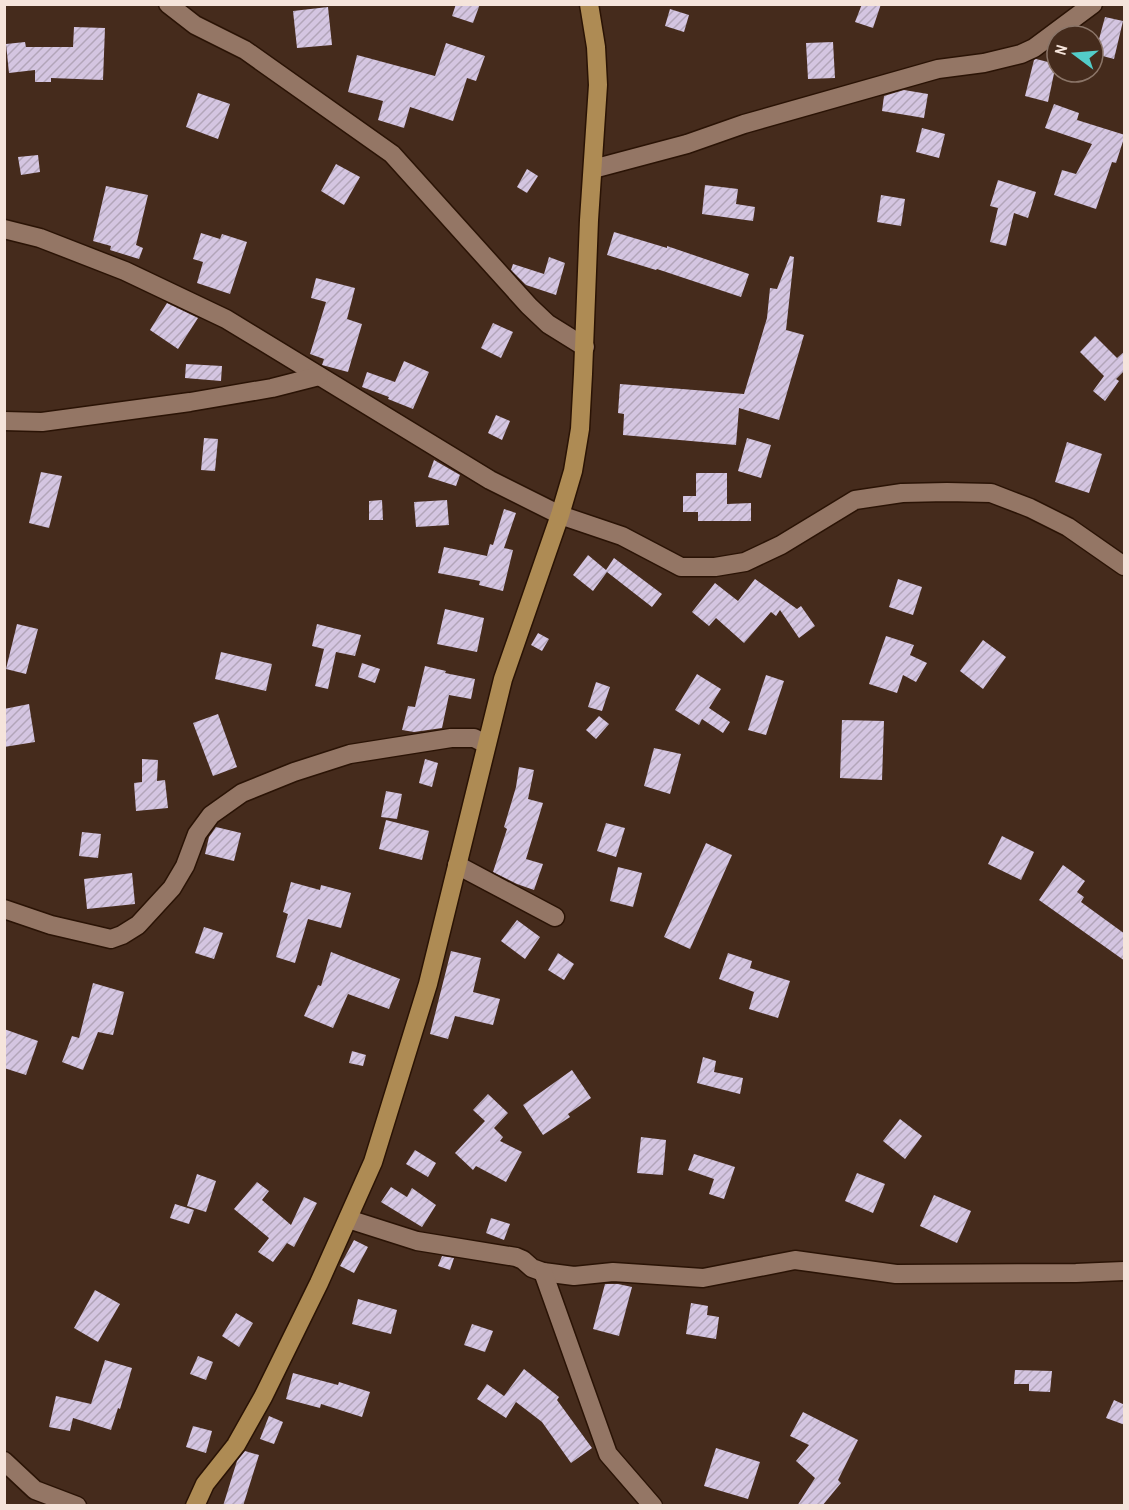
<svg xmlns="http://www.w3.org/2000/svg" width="1129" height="1510" font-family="'Archivo Narrow',sans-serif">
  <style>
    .building { fill: url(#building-hatch) }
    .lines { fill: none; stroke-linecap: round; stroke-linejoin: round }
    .minor-casing { stroke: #2a1305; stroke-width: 21 }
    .major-casing { stroke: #2a1305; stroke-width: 21 }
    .minor { stroke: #947665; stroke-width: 18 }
    .major { stroke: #ae8b54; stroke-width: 18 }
  </style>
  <defs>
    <pattern id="building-hatch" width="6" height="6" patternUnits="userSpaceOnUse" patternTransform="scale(1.5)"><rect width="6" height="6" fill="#d4c5e1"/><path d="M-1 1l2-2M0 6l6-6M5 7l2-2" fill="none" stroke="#b2a5b9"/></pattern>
  </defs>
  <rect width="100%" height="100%" fill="#452b1c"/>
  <g class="building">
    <polygon points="456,4 480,4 473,23 452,16"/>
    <polygon points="862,4 881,4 873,28 855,22"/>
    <polygon points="328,7 332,45 297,48 293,11"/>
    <polygon points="670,9 689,15 684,32 665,26"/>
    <polygon points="1105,17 1123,21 1114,59 1095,54"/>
    <polygon points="74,27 105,28 103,80 51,78 51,82 35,82 35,70 9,73 6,44 25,42 26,47 73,47"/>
    <polygon points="833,42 835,78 808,79 806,43"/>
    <polygon points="446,43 485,56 476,81 467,78 453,121 410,107 404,128 378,120 383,101 348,92 357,55 435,76"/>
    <polygon points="1036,59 1056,64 1048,102 1025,96 1034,60"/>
    <polygon points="904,90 928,94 924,118 882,111 884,96"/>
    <polygon points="198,93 230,104 218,139 186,127"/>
    <polygon points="1054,104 1079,113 1077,120 1125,135 1116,163 1112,162 1096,209 1054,195 1062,170 1076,174 1092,144 1045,128"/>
    <polygon points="922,128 945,134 939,158 916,152"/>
    <polygon points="38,155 40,172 21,175 18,157"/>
    <polygon points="336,164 360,177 344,205 321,191"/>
    <polygon points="527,169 538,176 527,193 517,187"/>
    <polygon points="998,180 1036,192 1028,218 1014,213 1006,246 990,242 998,208 990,206"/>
    <polygon points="705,185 738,189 736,204 755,207 753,221 702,214"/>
    <polygon points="106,186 148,195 136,245 143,248 139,259 110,250 111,246 93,241"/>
    <polygon points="881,195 905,199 901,226 877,222"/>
    <polygon points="614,232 667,248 667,246 749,274 741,297 657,269 656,270 607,255"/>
    <polygon points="201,233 220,239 222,234 247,242 230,294 197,283 203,262 193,259"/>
    <polygon points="790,256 794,257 786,330 804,335 779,420 739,408 736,445 623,435 624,414 618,413 620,384 744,394 767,318 770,288 777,289"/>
    <polygon points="549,257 565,263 556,295 526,285 511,270 513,264 544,274"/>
    <polygon points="316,278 355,288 347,319 362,324 348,372 322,365 324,359 310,354 326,302 311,298"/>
    <polygon points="167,303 198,318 178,349 150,330"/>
    <polygon points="493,323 513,332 501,358 481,348"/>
    <polygon points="1095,336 1117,358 1125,351 1125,370 1116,379 1119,381 1105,401 1093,391 1104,376 1080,352"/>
    <polygon points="404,361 429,372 413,409 388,399 389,397 362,387 367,372 395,382"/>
    <polygon points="186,364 222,366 221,381 185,378"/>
    <polygon points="496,415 510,421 502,440 488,433"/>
    <polygon points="204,438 218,439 215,471 201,470"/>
    <polygon points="747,438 771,445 761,478 738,471"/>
    <polygon points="1067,442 1102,454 1089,493 1055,482"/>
    <polygon points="434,460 460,475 456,486 428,477"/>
    <polygon points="41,472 62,476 49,528 29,523"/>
    <polygon points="696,473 727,473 727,504 751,503 751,521 698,521 698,512 683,512 683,496 696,496"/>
    <polygon points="382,500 383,520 369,520 369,501"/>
    <polygon points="447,500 449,525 416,527 414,502"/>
    <polygon points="504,509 516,513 504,548 513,550 503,591 479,585 480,581 438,573 444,547 487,556 490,544 493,545"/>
    <polygon points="588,555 606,570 614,558 662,594 652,607 607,572 593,591 573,575"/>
    <polygon points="755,579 797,609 801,606 815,626 799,638 780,610 776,616 771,612 744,643 716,618 709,626 692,612 715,583 738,601"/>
    <polygon points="898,579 922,587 913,615 889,607"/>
    <polygon points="445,609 484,618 477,652 437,644"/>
    <polygon points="17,624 38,629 26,674 6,669"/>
    <polygon points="317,624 361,635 355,656 336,652 328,689 315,686 324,649 312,646"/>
    <polygon points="538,633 549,639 542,651 531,645"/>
    <polygon points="886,636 914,645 910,655 927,663 916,682 903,675 897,693 869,684"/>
    <polygon points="983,640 1006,657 983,689 960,671"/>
    <polygon points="221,652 272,664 266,691 215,679"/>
    <polygon points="362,663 380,669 375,683 358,677"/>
    <polygon points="425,666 446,671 445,673 475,679 471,699 449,695 442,728 414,732 402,730 408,706 415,707"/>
    <polygon points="697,674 721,689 709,708 730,722 723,733 702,719 699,725 675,710"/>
    <polygon points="766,675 784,681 766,735 748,730"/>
    <polygon points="596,682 610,687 602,711 588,707"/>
    <polygon points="29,704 35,742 4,747 4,709"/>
    <polygon points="218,714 237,767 213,776 193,723"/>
    <polygon points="599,716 609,724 596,739 586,730"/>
    <polygon points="842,720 884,721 882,780 840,778"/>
    <polygon points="654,748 681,754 670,794 644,786"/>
    <polygon points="142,759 158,760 157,781 165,780 168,808 136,811 134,783 142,782"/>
    <polygon points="425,759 438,763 432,787 419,783"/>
    <polygon points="519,767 534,770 528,799 543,803 526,859 543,864 534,890 517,884 493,872 507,829 504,827 516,787"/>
    <polygon points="386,791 402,794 397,819 381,817"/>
    <polygon points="386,820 429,831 422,860 379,849"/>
    <polygon points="606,823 625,828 616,857 597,851"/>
    <polygon points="216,827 241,833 234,861 205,854 209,837"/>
    <polygon points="82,832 101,834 98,858 79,856"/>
    <polygon points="1002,836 1034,852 1021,880 988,864"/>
    <polygon points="706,843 732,855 690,949 664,937"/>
    <polygon points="1063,865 1085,881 1077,892 1084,897 1081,902 1125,934 1125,961 1039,900"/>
    <polygon points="618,867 642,873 633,907 610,901"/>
    <polygon points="132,873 135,904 87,909 84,879"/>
    <polygon points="291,882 320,890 321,885 351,893 341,928 308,919 295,963 276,957 288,914 283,912"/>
    <polygon points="517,920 540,937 525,959 501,941"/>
    <polygon points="204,927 223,933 214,959 195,953"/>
    <polygon points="451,951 481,958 473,992 500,999 493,1025 455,1016 448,1039 430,1034"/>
    <polygon points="331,952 400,979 389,1009 348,994 333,1028 304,1016 318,985 321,986"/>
    <polygon points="558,953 574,964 564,980 548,970"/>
    <polygon points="728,953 752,961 750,968 790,981 778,1018 749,1009 754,992 719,979"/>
    <polygon points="93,983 124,992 113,1035 98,1032 83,1070 62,1062 72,1036 79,1038"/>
    <polygon points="4,1029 38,1041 26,1075 4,1068"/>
    <polygon points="352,1051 366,1055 363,1066 349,1063"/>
    <polygon points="703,1057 716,1061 714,1072 743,1078 740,1094 697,1083"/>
    <polygon points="572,1070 591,1098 568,1114 570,1117 543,1135 523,1105"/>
    <polygon points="488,1094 508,1113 494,1128 503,1137 500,1141 522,1152 506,1182 476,1166 473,1170 455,1153 485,1121 473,1110"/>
    <polygon points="900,1119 922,1136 905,1159 883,1141"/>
    <polygon points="641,1137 666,1140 663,1175 637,1173"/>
    <polygon points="415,1150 436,1163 428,1177 406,1164"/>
    <polygon points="694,1154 735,1167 724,1199 709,1194 714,1179 688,1170"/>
    <polygon points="857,1173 885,1184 873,1213 845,1201"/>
    <polygon points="197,1174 216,1181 206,1212 187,1206"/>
    <polygon points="257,1182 269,1191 262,1200 291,1225 304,1197 317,1203 294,1247 287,1243 273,1262 258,1252 269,1238 234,1209"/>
    <polygon points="391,1187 407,1197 412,1188 436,1205 422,1227 381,1202"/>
    <polygon points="934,1195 971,1211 957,1243 920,1226"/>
    <polygon points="175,1204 194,1210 189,1224 170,1218"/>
    <polygon points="491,1218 510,1224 504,1240 486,1233"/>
    <polygon points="354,1240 368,1247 354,1273 340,1266"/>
    <polygon points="442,1256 454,1258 450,1270 438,1266"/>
    <polygon points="605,1284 618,1284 632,1287 619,1336 593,1329"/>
    <polygon points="95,1290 120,1304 98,1342 74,1328"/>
    <polygon points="358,1299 397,1310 391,1334 352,1324"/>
    <polygon points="691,1303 708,1306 707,1315 719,1317 716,1339 686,1334"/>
    <polygon points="236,1313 253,1323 239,1347 222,1336"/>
    <polygon points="472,1324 493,1331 485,1352 464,1345"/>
    <polygon points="198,1356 213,1362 206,1380 190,1374"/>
    <polygon points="105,1360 132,1368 120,1409 118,1408 111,1430 73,1418 70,1431 49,1427 56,1396 91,1404"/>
    <polygon points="524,1369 559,1397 557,1400 592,1448 571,1463 542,1422 516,1402 506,1418 477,1399 487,1384 504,1396"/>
    <polygon points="1015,1370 1052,1371 1050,1392 1029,1391 1029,1384 1014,1384"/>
    <polygon points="293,1373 338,1385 339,1382 370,1392 362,1417 321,1404 320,1408 286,1399"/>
    <polygon points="1114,1400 1125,1405 1125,1425 1106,1418"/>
    <polygon points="803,1412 858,1440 838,1480 841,1483 822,1506 797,1506 815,1478 796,1461 809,1445 790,1436"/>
    <polygon points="269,1416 283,1422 274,1444 260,1439"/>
    <polygon points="193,1426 212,1431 206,1453 186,1447"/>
    <polygon points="716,1448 760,1462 748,1499 704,1486"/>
    <polygon points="245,1451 259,1455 243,1506 223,1506 237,1461"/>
  </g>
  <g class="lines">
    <g class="minor-casing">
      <g id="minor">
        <polyline points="168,4 195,25 245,50 392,154 529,306 548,324 585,347"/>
        <polyline points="593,169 687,144 744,124 938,69 984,63 1021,54 1034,48 1093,4"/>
        <polyline points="4,229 40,238 125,271 226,319 490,480 560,515 622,536 681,567 715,567 745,562 781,545 855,500 902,493 947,492 991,493 1030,508 1068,527 1124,566"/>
        <polyline points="4,421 42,422 190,402 272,388 319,376"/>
        <polyline points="457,865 555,917"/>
        <polyline points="4,909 51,925 94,935 111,939 122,935 138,925 172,888 185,866 197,834 211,815 242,793 294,772 350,754 451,738 474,738 486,744"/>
        <polyline points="348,1219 417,1241 516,1257 523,1260 532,1268 543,1272 574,1276 613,1272 703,1278 795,1260 896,1274 1076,1273 1124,1271"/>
        <polyline points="543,1272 608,1454 653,1506"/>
        <polyline points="4,1461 35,1490 77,1506"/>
      </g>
    </g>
    <g class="major-casing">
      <polyline id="major" points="195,1506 205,1484 236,1445 263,1397 319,1283 373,1162 428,984 503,679 560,515 573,471 580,429 583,374 589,220 598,85 596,47 589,4"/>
    </g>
    <use href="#minor" class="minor"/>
    <use href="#major" class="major"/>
  </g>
  <rect width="1129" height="1510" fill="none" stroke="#f5e4db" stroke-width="12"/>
  <g transform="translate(1075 54) rotate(286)"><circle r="28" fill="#452b1c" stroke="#8b7568" stroke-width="1.5"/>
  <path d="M0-4.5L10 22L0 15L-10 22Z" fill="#53cdc9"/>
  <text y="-9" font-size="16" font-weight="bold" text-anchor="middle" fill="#f5e4db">N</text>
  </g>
</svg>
